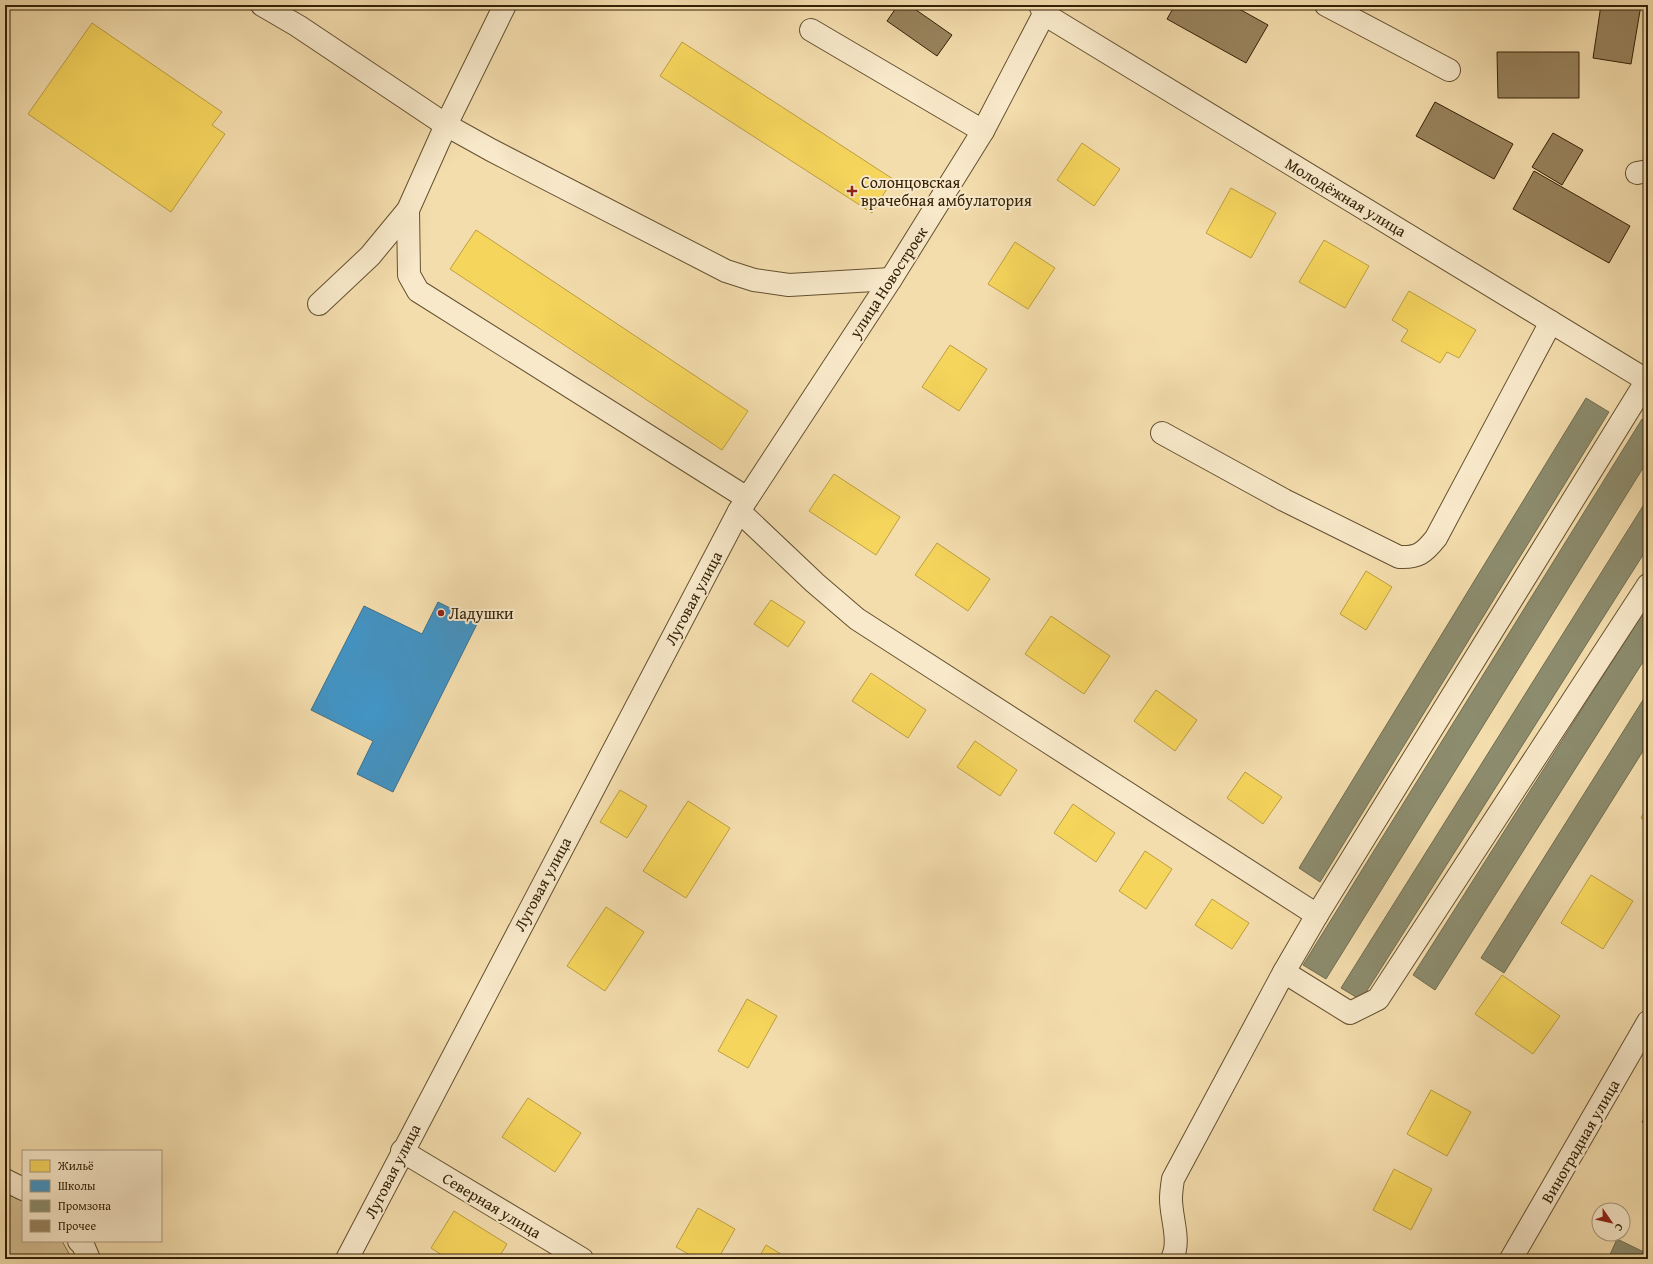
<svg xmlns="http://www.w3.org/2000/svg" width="1653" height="1264" font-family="'Gentium Book Plus',serif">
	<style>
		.green { fill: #d3bd91; stroke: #846f4c }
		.homes { fill: #f6d55c; stroke: #bc9f42 }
		.schools { fill: #4393c3; stroke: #3e718b }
		.industry { fill: #8c8c6e; stroke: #726c4f }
		.building { fill: #98835d; stroke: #342107 }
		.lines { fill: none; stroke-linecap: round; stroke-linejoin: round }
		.minor-casing { stroke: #645030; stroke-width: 24 }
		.minor { stroke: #f8e9ca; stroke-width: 22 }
		.poi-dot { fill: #8f2418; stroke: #f8e9ca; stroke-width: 1.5 }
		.labels { text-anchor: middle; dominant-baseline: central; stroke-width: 4; stroke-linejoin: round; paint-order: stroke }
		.poi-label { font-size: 16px; fill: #342107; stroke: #f8e9ca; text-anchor: start }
		.street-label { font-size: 16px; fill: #342107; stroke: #f8e9ca }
	</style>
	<rect width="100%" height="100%" fill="#f4ddad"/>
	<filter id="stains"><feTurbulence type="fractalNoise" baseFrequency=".005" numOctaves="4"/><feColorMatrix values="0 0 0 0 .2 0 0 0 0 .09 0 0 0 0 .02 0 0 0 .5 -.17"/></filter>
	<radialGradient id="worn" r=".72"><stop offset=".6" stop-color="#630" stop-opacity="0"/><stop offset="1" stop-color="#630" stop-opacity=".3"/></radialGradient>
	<polygon class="green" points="5,1192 23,1201 23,1241 62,1241 72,1259 5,1259"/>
	<g class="homes">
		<polygon points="92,23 222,112 212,125 225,134 171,212 28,114"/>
		<polygon points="682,42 893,179 872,213 660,76"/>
		<polygon points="1082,143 1120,169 1094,206 1057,180"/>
		<polygon points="1231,188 1276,213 1251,258 1206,233"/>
		<polygon points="476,230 748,411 722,450 450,269"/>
		<polygon points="1324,240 1369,266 1345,308 1299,282"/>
		<polygon points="1015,242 1055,268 1028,309 988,284"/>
		<polygon points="1409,291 1476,330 1459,358 1447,352 1440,363 1401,341 1408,330 1392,320"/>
		<polygon points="950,345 987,369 959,411 922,387"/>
		<polygon points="834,474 900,517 876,555 809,511"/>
		<polygon points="937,543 990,579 968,611 915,575"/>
		<polygon points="1366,571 1392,587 1366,630 1340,614"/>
		<polygon points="771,600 805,622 788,647 754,624"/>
		<polygon points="1051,616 1110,656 1084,694 1025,654"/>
		<polygon points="871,673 926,710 908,738 852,701"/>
		<polygon points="1156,690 1197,720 1175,751 1134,721"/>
		<polygon points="975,741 1017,770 1000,796 957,767"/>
		<polygon points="1245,772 1282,797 1263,824 1227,798"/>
		<polygon points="620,790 647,806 627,838 600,822"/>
		<polygon points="688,801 730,828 686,898 643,871"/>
		<polygon points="1073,804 1115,833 1096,862 1054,833"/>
		<polygon points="1648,805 1648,822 1641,818"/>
		<polygon points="1145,851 1172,869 1146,909 1119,891"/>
		<polygon points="1591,875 1633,901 1603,949 1561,923"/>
		<polygon points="1212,899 1249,923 1232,949 1195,925"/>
		<polygon points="606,907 644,932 605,991 567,966"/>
		<polygon points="1502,975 1560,1016 1533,1054 1475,1014"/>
		<polygon points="747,999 777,1016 748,1068 718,1051"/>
		<polygon points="1431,1090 1471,1112 1447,1156 1407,1134"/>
		<polygon points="528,1098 581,1133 555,1172 502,1137"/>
		<polygon points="1394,1169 1432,1189 1411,1230 1373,1210"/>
		<polygon points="698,1208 735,1229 718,1259 697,1259 676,1247"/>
		<polygon points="454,1211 507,1244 498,1259 448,1259 431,1248"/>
		<polygon points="766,1245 789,1259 758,1259"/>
	</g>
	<polygon class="schools" points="438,602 478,622 393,792 357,774 373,741 311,710 364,606 422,634"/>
	<g class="industry">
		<polygon points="1586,398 1609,412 1320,882 1299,868"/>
		<polygon points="1642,419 1648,422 1648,460 1326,979 1303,965"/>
		<polygon points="1648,498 1648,547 1361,1000 1341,988"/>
		<polygon points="1648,605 1648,654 1435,990 1413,975"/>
		<polygon points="1648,692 1648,743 1504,973 1481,958"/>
		<polygon points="1648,1112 1648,1126 1642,1122"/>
		<polygon points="1617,1239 1648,1254 1648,1259 1608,1259"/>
	</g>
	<g class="building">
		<polygon points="898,5 909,5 952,35 937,56 887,21"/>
		<polygon points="1175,5 1232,5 1268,25 1246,63 1167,19"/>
		<polygon points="1601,5 1641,5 1631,64 1593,58"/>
		<polygon points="1497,52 1579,52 1579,98 1498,98"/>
		<polygon points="1435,102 1513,144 1494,179 1416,136"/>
		<polygon points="1553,133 1583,150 1562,185 1532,167"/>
		<polygon points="1534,171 1630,226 1609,263 1513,209"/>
	</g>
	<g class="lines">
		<g class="minor-casing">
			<g id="minor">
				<polyline points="262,5 298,26 446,125 491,150 726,271 754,280 789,285 891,279"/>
				<polyline points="1326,5 1449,70"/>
				<polyline points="1044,14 1648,381"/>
				<polyline points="811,30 983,131"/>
				<polyline points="1637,173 1648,171"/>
				<polyline points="408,210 409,275 418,291 747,498"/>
				<polyline points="319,304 370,256 408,210 446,125 505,5"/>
				<path d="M1162,433L1284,500L1399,557C1418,558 1424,553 1436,538L1551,322"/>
				<polyline points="739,511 815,583 857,619 1317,915"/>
				<polyline points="1284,972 1350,1013 1378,999 1648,585"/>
				<polyline points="402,1151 582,1259"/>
				<polyline points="5,1180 23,1189"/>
				<polyline points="79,1241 83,1245 89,1259"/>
				<polyline points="347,1259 739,511 891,279 983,131 1044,14 1040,5"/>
				<path d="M1172,1259C1181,1241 1171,1218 1171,1199C1171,1192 1172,1186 1173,1179L1284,972L1317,915L1647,380"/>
				<polyline points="1511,1259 1648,1022"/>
			</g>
		</g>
		<use href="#minor" class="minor"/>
	</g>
	<g class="poi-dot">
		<path d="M850 185h4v4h4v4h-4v4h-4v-4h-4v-4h4z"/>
		<circle cx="441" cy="613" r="4"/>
	</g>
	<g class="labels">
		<g class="poi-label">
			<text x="861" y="182">Солонцовская<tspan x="861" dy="18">врачебная амбулатория</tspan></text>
			<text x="449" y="613">Ладушки</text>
		</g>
		<g class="street-label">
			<text transform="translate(1346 197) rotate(31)">Молодёжная улица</text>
			<text transform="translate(888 282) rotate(-57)">улица Новостроек</text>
			<text transform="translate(693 598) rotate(-62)">Луговая улица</text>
			<text transform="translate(542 884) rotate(-62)">Луговая улица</text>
			<text transform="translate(1580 1141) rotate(-60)">Виноградная улица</text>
			<text transform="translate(392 1171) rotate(-63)">Луговая улица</text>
			<text transform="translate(492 1205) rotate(31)">Северная улица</text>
		</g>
	</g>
	<rect width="1653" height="1264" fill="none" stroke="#f4ddad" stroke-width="20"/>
	<rect x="6" y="6" width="1641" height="1252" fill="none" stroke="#342107" stroke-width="2"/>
	<rect x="10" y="10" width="1633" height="1244" fill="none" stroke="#342107"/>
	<rect x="22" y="1150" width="140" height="92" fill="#f8e9ca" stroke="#aa997c"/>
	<rect x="30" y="1160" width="20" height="12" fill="#f6d55c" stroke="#aa997c"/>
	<text x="58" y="1170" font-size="12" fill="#342107">Жильё</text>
	<rect x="30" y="1180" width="20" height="12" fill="#4393c3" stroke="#aa997c"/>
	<text x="58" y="1190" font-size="12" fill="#342107">Школы</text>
	<rect x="30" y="1200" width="20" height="12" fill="#8c8c6e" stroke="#aa997c"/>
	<text x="58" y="1210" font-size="12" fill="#342107">Промзона</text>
	<rect x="30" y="1220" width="20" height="12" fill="#98835d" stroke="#aa997c"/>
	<text x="58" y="1230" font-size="12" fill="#342107">Прочее</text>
	<g transform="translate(1611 1222) rotate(124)"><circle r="19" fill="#f8e9ca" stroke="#aa997c"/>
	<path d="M0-3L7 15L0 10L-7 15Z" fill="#8f2418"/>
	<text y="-6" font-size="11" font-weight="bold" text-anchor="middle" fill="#342107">С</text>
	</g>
	<rect width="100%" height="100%" filter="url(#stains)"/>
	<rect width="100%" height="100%" fill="url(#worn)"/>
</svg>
